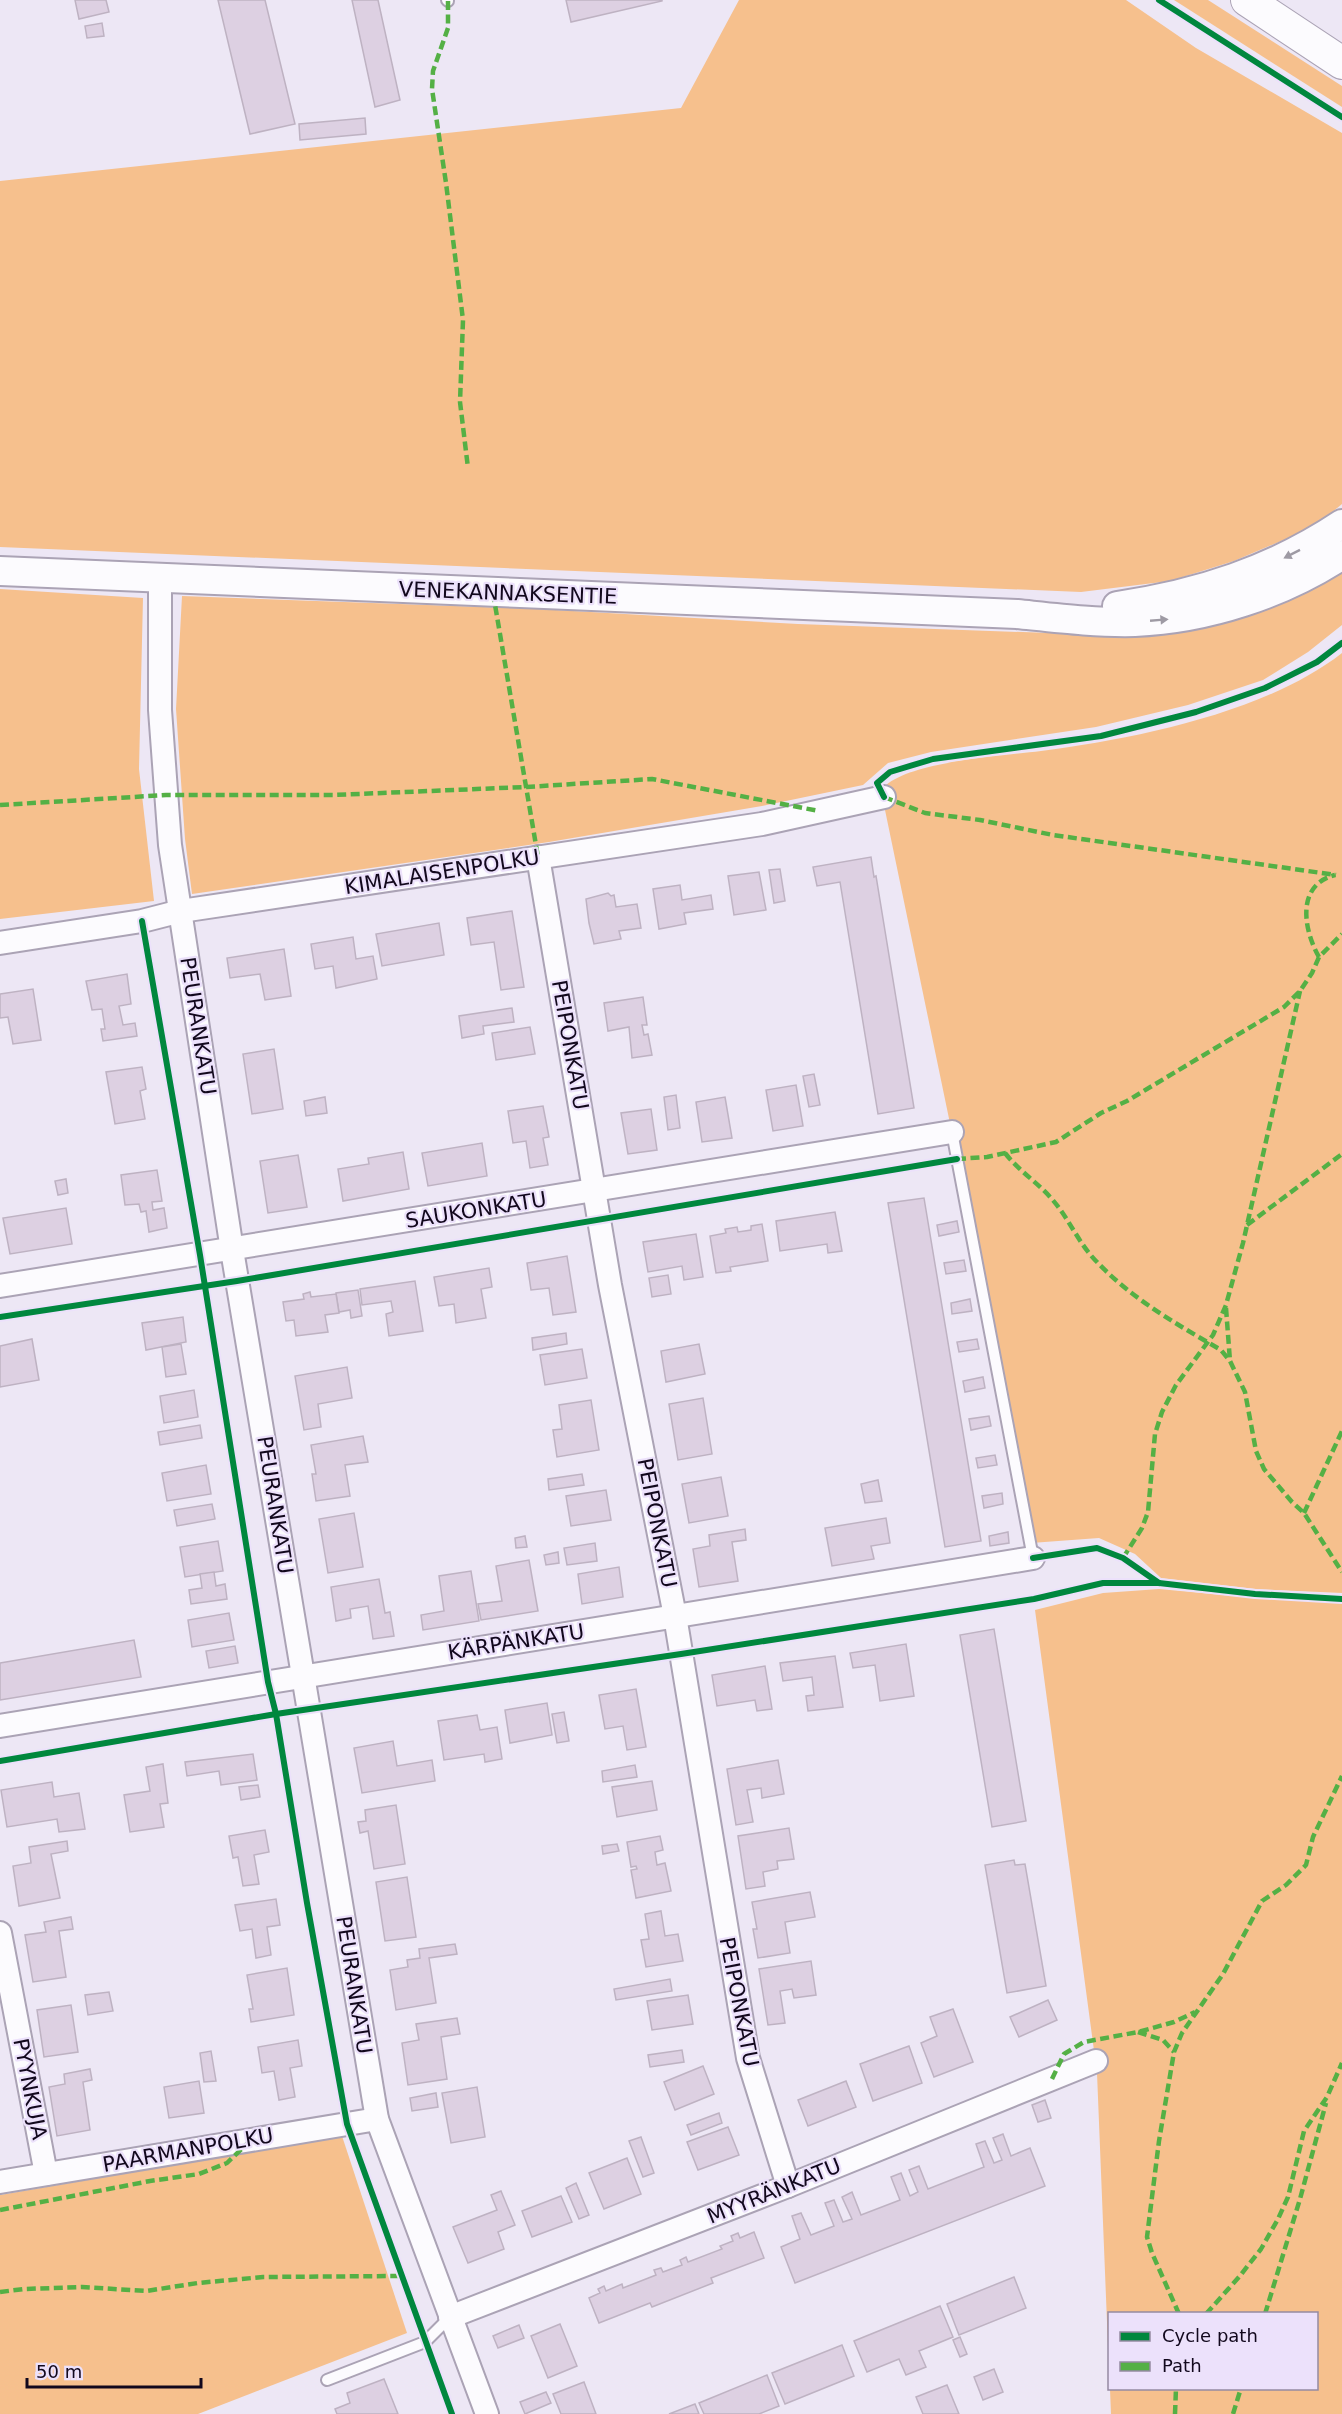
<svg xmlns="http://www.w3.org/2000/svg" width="1342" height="2414" font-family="'DejaVu Sans',sans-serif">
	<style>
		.green { fill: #f6c08d }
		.building { fill: #ddd0e2; stroke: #beb2c2; stroke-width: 1.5 }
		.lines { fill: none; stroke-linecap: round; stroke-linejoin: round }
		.service-casing { stroke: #aba3b5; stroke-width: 14 }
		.minor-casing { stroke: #aba3b5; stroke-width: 26 }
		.tertiary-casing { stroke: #aba3b5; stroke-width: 32 }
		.secondary-casing { stroke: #aba3b5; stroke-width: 34 }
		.service { stroke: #fcfbfe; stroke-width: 10 }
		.minor { stroke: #fcfbfe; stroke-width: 22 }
		.tertiary { stroke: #fcfbfe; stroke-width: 28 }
		.secondary { stroke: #fcfbfe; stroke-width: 32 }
		.quiet { stroke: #54b045; stroke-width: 4.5; stroke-dasharray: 9 4.5; stroke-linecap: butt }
		.cycleway-casing { stroke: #ece1fb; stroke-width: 10 }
		.cycleway { stroke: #00873e; stroke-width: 6 }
		.oneway { fill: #9e9aa4 }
		.labels { text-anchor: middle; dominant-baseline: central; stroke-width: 4.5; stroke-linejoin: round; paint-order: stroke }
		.street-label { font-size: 21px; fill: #12081d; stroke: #ece1fb }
	</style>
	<rect width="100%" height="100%" fill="#ede7f5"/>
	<g class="green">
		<polygon points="739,0 1126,0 1196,48 1342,133 1342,504 1314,527 1234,561 1170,581 1081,592 0,547 0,181 681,108"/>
		<polygon points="1174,0 1208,0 1342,86 1342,107"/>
		<polygon points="1342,572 1342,625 1308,652 1263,680 1188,705 1096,727 931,752 888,763 863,785 762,806 549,842 192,894 185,839 176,709 182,596 538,609 798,624 1077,634 1207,626 1273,607"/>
		<polygon points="0,589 143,598 139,769 154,901 0,919"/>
		<path d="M1342,653V1593L1256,1589L1161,1578L1135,1554L1099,1538L1031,1543L958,1162L885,810L889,797L886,785C915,761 1002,756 1041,751C1135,739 1267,712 1342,653Z"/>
		<polygon points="1159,1589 1255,1598 1342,1602 1342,2414 1111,2414 1110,2389 1316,2388 1316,2314 1110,2314 1109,2372 1097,2073 1035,1610 1103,1593"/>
		<polygon points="342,2136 407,2333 198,2414 0,2414 0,2195"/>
	</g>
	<g class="building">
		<polygon points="75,0 106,0 109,12 79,19"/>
		<polygon points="218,0 265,0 295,124 250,134"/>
		<polygon points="352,0 378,0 400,100 375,107"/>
		<polygon points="566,0 662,0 662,1 571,22"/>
		<polygon points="102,23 104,36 87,38 85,26"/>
		<polygon points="365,118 366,134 300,140 299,124"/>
		<polygon points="871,857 874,877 876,876 914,1108 878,1114 840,882 817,886 813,867"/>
		<polygon points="780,869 785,901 774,903 769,870"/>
		<polygon points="759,872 766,910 734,915 728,876"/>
		<polygon points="680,885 682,900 711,895 713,909 684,913 686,924 659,929 653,889"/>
		<polygon points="608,893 611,896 614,895 616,907 637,904 641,928 619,931 621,939 594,944 589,923 586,899"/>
		<polygon points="512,911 524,987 501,990 494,942 471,945 467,918"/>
		<polygon points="439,923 444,955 382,966 376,934"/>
		<polygon points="353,937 356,959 373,956 377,979 336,988 333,966 315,969 311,944"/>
		<polygon points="284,949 291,996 265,1000 260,974 230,978 227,958"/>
		<polygon points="127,974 131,1004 119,1006 123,1025 135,1023 137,1036 103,1041 101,1029 105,1029 102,1009 92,1010 86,981"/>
		<polygon points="33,989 41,1040 13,1044 8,1017 0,1018 0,994"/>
		<polygon points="643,997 647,1025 642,1025 644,1035 648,1034 652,1055 632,1058 629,1027 608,1031 604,1003"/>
		<polygon points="512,1008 514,1022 483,1026 484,1034 462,1038 459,1016"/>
		<polygon points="530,1027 535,1054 496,1060 492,1033"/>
		<polygon points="274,1049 283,1109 252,1114 243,1054"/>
		<polygon points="142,1067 146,1089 140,1091 145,1119 115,1124 106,1072"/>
		<polygon points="814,1074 820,1105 809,1107 803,1076"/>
		<polygon points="796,1085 803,1126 773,1131 766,1090"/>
		<polygon points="676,1095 680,1128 668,1130 664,1097"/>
		<polygon points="325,1097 327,1113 306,1116 304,1101"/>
		<polygon points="725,1097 732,1138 702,1142 696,1102"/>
		<polygon points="543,1106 549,1137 543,1138 548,1165 530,1168 526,1141 513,1143 508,1111"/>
		<polygon points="651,1109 657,1150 628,1154 621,1113"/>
		<polygon points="482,1143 487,1176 428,1186 422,1153"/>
		<polygon points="403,1152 409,1189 343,1201 338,1169 369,1164 368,1158"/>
		<polygon points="298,1155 307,1207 268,1213 260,1161"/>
		<polygon points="157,1170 162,1201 152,1202 153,1210 164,1208 167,1228 149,1232 146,1211 141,1212 139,1204 125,1205 121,1175"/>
		<polygon points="66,1179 68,1193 58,1195 55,1181"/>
		<polygon points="924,1198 981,1541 945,1547 888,1203"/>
		<polygon points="66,1208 72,1244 10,1254 3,1218"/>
		<polygon points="835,1212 842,1251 828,1253 827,1244 780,1251 776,1221"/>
		<polygon points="957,1221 959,1232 939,1236 937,1225"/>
		<polygon points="762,1224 768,1261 730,1267 731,1271 716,1273 710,1236 726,1233 725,1229 737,1227 738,1232 751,1230 751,1226"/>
		<polygon points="696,1234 703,1277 684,1280 682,1266 648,1272 643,1242"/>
		<polygon points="567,1256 576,1312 553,1315 549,1288 531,1290 527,1263"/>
		<polygon points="964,1260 966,1271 946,1274 944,1263"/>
		<polygon points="489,1268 492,1287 481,1289 486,1318 456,1323 454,1304 439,1306 434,1277"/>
		<polygon points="668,1275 671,1294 652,1297 649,1278"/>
		<polygon points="415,1281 423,1331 389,1336 386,1314 393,1312 391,1301 362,1305 360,1289"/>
		<polygon points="358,1290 362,1316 351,1318 350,1310 339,1312 336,1293"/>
		<polygon points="310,1292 311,1297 336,1294 339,1313 325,1315 328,1332 296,1336 294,1320 286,1321 283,1302 304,1299 303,1294"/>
		<polygon points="970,1299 972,1311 952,1314 951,1303"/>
		<polygon points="183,1317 186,1342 146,1350 142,1323"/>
		<polygon points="566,1333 567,1344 533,1350 532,1338"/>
		<polygon points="32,1339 39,1380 0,1387 0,1346"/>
		<polygon points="977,1339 979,1349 959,1352 957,1342"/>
		<polygon points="181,1344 186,1374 166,1377 162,1347"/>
		<polygon points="699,1344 705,1374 666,1382 661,1351"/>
		<polygon points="582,1349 587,1378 545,1385 540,1355"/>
		<polygon points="347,1367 352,1398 318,1404 321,1427 304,1430 295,1376"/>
		<polygon points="983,1377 985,1388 965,1392 963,1381"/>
		<polygon points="194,1390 198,1417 164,1423 160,1396"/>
		<polygon points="703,1398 712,1454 678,1460 669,1404"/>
		<polygon points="591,1400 599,1450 557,1457 553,1430 562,1429 559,1405"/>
		<polygon points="989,1416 991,1426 971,1430 969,1419"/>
		<polygon points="200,1425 202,1438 160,1445 158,1432"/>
		<polygon points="363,1436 368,1462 345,1465 350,1496 316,1501 312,1474 316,1474 311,1445"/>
		<polygon points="995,1455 997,1465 978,1468 976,1458"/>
		<polygon points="206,1465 211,1494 167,1501 162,1473"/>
		<polygon points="582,1474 584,1485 549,1490 548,1479"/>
		<polygon points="721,1477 728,1516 689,1523 682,1484"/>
		<polygon points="878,1480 882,1501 865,1503 861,1484"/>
		<polygon points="606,1490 611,1520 571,1526 566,1496"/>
		<polygon points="1002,1493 1003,1504 984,1508 982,1496"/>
		<polygon points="212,1504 215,1519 177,1526 174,1510"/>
		<polygon points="354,1513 363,1567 328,1573 319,1519"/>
		<polygon points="886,1518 890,1543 871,1546 874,1559 832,1566 825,1528"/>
		<polygon points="745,1529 746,1540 732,1542 738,1581 699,1587 693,1549 710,1546 709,1535"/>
		<polygon points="1008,1532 1009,1543 990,1546 989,1536"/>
		<polygon points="525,1536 527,1547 516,1548 515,1538"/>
		<polygon points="218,1541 223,1571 185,1577 180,1547"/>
		<polygon points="595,1543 597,1561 567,1565 564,1548"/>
		<polygon points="558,1552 559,1563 546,1565 544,1555"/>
		<polygon points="529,1560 538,1611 481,1620 478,1604 502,1601 496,1566"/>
		<polygon points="619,1567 623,1597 582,1604 578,1574"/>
		<polygon points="471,1571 479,1621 423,1630 421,1615 444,1611 439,1576"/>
		<polygon points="214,1572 216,1586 225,1584 227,1599 191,1604 189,1590 202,1588 200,1574"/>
		<polygon points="379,1579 385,1613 390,1612 394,1636 373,1639 368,1606 350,1609 351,1618 336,1621 331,1587"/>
		<polygon points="229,1613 234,1640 192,1647 188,1620"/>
		<polygon points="994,1629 1026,1821 992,1827 960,1635"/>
		<polygon points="134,1640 141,1677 0,1700 0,1663"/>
		<polygon points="906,1644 914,1696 880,1701 875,1665 853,1668 850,1653"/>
		<polygon points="235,1646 238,1663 209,1668 206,1651"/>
		<polygon points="835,1656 843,1707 808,1711 806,1696 814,1695 812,1677 783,1681 780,1663"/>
		<polygon points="765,1666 772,1709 757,1711 755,1700 717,1706 712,1675"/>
		<polygon points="636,1689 646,1747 627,1750 623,1726 605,1729 599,1695"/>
		<polygon points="547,1703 552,1735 510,1743 505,1710"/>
		<polygon points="564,1712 569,1741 557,1743 552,1714"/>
		<polygon points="477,1715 480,1730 497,1727 502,1759 485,1762 484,1754 444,1760 438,1721"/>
		<polygon points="393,1741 397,1766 432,1760 435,1781 362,1793 354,1748"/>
		<polygon points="253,1754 257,1780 221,1785 219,1771 187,1776 185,1762"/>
		<polygon points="778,1760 784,1794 762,1798 761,1788 747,1790 753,1822 736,1825 727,1769"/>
		<polygon points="163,1764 168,1803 160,1804 164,1827 130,1832 124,1795 150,1791 146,1767"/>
		<polygon points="635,1765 637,1777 603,1782 602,1771"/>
		<polygon points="652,1781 657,1810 617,1817 612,1787"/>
		<polygon points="52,1782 54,1797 79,1793 85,1829 59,1832 57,1819 7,1827 1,1790"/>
		<polygon points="258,1785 260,1797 241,1800 239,1787"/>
		<polygon points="396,1805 405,1864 374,1869 368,1831 360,1833 358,1822 366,1821 365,1810"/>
		<polygon points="789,1828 794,1859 777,1861 778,1869 763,1872 765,1886 746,1889 738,1836"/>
		<polygon points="265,1830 269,1852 254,1855 259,1884 243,1886 238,1857 233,1858 229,1836"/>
		<polygon points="660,1836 663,1850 655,1852 657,1865 665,1863 671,1891 636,1898 631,1870 637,1869 636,1866 631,1867 627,1842"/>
		<polygon points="67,1841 68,1851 51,1854 60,1898 19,1906 13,1866 31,1863 29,1847"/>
		<polygon points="617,1844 619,1851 603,1854 602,1846"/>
		<polygon points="1014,1860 1015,1865 1025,1864 1046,1986 1007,1993 985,1865"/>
		<polygon points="407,1877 416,1937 385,1941 376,1882"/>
		<polygon points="810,1892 815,1917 785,1922 790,1953 758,1958 753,1929 757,1929 752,1902"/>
		<polygon points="276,1899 280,1925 267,1927 271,1955 256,1958 252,1929 240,1931 235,1905"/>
		<polygon points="661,1911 665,1936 678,1934 683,1961 646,1967 641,1940 649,1939 645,1914"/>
		<polygon points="71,1917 73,1929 59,1931 66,1977 33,1982 25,1935 46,1932 44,1922"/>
		<polygon points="455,1944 457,1954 429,1958 436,2003 396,2010 390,1970 408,1967 407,1960 420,1958 419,1949"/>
		<polygon points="811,1961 816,1995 794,1998 792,1989 780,1991 785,2023 768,2025 759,1969"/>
		<polygon points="287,1968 294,2015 251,2022 249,2009 253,2009 247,1975"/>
		<polygon points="670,1979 672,1991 616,2000 614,1989"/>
		<polygon points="109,1992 113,2011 88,2015 85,1995"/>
		<polygon points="688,1995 693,2024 652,2030 647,2001"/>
		<polygon points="1048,2000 1057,2020 1019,2037 1010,2017"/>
		<polygon points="71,2005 78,2052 44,2057 37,2010"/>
		<polygon points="953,2009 973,2062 934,2077 921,2043 937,2036 930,2017"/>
		<polygon points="457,2018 460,2034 441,2037 447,2079 408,2085 402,2043 419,2040 416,2024"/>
		<polygon points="298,2040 302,2066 290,2068 295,2097 279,2100 274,2071 262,2073 258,2047"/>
		<polygon points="909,2046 922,2083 873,2101 860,2064"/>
		<polygon points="682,2050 684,2062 650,2067 648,2055"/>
		<polygon points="211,2051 216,2081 204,2082 200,2053"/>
		<polygon points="703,2066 714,2094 675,2110 664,2082"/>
		<polygon points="90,2069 92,2080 83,2082 90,2130 57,2136 49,2087 65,2084 64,2074"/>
		<polygon points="199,2081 204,2113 169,2118 164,2087"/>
		<polygon points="846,2081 856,2107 808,2126 798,2100"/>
		<polygon points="477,2087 485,2137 451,2143 442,2093"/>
		<polygon points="436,2093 438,2107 412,2111 410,2098"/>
		<polygon points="1045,2100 1051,2118 1038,2122 1032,2105"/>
		<polygon points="719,2113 722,2123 691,2135 687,2125"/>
		<polygon points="728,2127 739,2155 698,2170 687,2142"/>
		<polygon points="1003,2134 1011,2156 1030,2148 1045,2186 795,2283 781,2247 800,2239 792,2216 801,2213 811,2235 834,2226 825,2203 834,2200 843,2222 852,2219 842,2197 852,2192 861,2215 900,2200 891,2177 901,2173 910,2196 918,2192 909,2170 919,2166 928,2189 984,2167 976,2144 985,2141 994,2163 1002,2160 993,2138"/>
		<polygon points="641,2137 654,2173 643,2177 629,2141"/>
		<polygon points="627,2158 641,2194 604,2209 589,2173"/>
		<polygon points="576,2183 589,2215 579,2219 566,2188"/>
		<polygon points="501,2191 515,2225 498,2232 504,2249 468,2263 453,2227 497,2210 491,2195"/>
		<polygon points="561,2196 572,2222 532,2237 522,2211"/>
		<polygon points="754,2232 764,2258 711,2278 713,2283 652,2307 650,2303 599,2323 589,2298 600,2293 598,2289 604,2286 606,2291 622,2284 623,2288 656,2275 654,2270 661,2268 663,2272 682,2265 680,2260 686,2257 688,2262 722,2249 720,2246 733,2241 731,2236 738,2233 740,2238"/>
		<polygon points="1014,2277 1026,2308 959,2335 947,2304"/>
		<polygon points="940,2306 953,2337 919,2351 926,2367 906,2375 899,2359 867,2372 854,2341"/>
		<polygon points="560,2324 577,2366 548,2378 531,2336"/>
		<polygon points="519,2325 524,2338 498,2348 493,2336"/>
		<polygon points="960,2337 967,2354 960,2357 953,2340"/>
		<polygon points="842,2345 854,2376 785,2404 772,2373"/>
		<polygon points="994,2369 1003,2392 983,2400 974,2377"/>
		<polygon points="767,2375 779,2406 759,2414 704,2414 699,2403"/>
		<polygon points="384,2379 398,2414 337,2414 335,2409 350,2403 347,2393"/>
		<polygon points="584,2382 596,2414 561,2414 553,2394"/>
		<polygon points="947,2385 959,2414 923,2414 916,2397"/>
		<polygon points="546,2392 551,2403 525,2414 520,2402"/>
		<polygon points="695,2404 699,2414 669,2414"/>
	</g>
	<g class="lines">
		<g class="service-casing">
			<g id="service">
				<polyline points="447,0 448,1"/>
				<polyline points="952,1132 1033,1558"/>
				<polyline points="327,2380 425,2342 450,2317"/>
			</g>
		</g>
		<g class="minor-casing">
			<g id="minor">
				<polyline points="160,577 160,710 170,845 232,1250 377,2119 487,2414"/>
				<polyline points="538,857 610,1285 675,1616 748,2058 788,2186"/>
				<polyline points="0,943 142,921 181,911 762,824 884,797"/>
				<polyline points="0,1286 952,1132"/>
				<polyline points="0,1726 1033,1558"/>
				<polyline points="0,1933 46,2174"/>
				<polyline points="0,2182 377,2119"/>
				<polyline points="450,2317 788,2186 1096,2061"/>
			</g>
		</g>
		<g class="tertiary-casing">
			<g id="tertiary">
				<path d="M0,571L1017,614C1056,618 1096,623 1135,622C1207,619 1283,594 1342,555"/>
				<path d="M1117,606C1199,594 1273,570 1342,524"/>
			</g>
		</g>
		<g class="secondary-casing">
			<polyline id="secondary" points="1247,0 1342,63"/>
		</g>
		<use href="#service" class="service"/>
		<use href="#minor" class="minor"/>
		<use href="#tertiary" class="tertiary"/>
		<use href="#secondary" class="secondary"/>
		<g class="quiet">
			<polyline points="448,1 448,28 433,71 432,89 446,183 463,320 460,402 468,468"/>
			<polyline points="493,593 538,857"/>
			<polyline points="884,797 925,813 980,820 1053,835 1336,875"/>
			<polyline points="0,805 166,795 333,795 526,787 652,779 819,811"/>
			<path d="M1319,957C1304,931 1295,885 1335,875"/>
			<path d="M1005,1153C1019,1171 1037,1182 1051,1198C1069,1218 1078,1243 1097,1262C1132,1299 1178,1325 1221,1350L1230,1361L1245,1392L1256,1451L1264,1469L1292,1502L1304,1513L1342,1572"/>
			<polyline points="957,1159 987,1157 1056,1142 1101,1113 1127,1101 1284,1007 1300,991 1312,973 1319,957 1342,934"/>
			<polyline points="1247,1225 1342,1154"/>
			<polyline points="1226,1308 1230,1361"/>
			<polyline points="1304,1513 1342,1431"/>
			<polyline points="1123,1558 1142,1528 1148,1512 1155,1434 1162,1412 1176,1385 1213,1335 1226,1305 1243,1243 1300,991"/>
			<polyline points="1138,2032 1163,2040 1174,2052"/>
			<polyline points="1052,2079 1064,2054 1084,2042 1138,2032 1174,2022 1195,2012"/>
			<polyline points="0,2210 150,2181 199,2174 227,2163 252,2139"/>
			<polyline points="0,2292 24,2289 82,2287 146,2291 198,2283 263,2277 401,2276"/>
			<polyline points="1179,2314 1152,2253 1147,2237 1159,2141 1174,2052 1182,2033 1223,1974 1262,1901 1286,1885 1306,1865 1313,1837 1342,1776"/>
			<polyline points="1206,2314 1239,2277 1261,2249 1278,2219 1288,2197 1304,2131 1327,2097 1342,2063"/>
			<polyline points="1265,2314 1300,2199 1326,2103"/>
			<polyline points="1175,2414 1176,2388"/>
			<polyline points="1233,2414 1241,2388"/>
		</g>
		<g class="cycleway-casing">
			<g id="cycleway">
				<polyline points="1159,0 1342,117"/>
				<polyline points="884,797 877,783 890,772 933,759 1101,736 1196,712 1265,688 1317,662 1342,643"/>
				<polyline points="142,921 200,1255 268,1682 276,1714 307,1903 347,2124 452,2414"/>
				<polyline points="0,1317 237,1281 957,1159"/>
				<polyline points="1033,1558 1097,1548 1123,1558 1159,1583"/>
				<polyline points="0,1761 276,1714 681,1654 1034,1599 1103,1583 1159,1583 1255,1594 1342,1599"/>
			</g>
		</g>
		<use href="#cycleway" class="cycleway"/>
	</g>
	<defs><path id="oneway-solid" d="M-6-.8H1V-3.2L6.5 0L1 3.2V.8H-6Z" transform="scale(1.5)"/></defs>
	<g class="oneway">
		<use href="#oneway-solid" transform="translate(1292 554) rotate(153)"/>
		<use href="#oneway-solid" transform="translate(1159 620) rotate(-5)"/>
	</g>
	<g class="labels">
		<g class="street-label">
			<text transform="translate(508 593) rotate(2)">VENEKANNAKSENTIE</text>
			<text transform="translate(442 872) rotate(-9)">KIMALAISENPOLKU</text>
			<text transform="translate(198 1026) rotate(81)">PEURANKATU</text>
			<text transform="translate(570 1045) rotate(80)">PEIPONKATU</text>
			<text transform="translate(476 1210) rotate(-9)">SAUKONKATU</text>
			<text transform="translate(275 1505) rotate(81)">PEURANKATU</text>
			<text transform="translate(657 1523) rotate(79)">PEIPONKATU</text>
			<text transform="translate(516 1642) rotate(-9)">KÄRPÄNKATU</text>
			<text transform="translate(354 1985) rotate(81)">PEURANKATU</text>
			<text transform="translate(739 2002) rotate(79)">PEIPONKATU</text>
			<text transform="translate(30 2089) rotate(79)">PYYNKUJA</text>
			<text transform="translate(188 2150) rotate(-10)">PAARMANPOLKU</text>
			<text transform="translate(774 2191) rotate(-22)">MYYRÄNKATU</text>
		</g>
	</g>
	<rect x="1108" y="2312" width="210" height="78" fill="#ece1fb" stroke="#958aa2" stroke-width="1.5"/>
	<rect x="1120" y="2332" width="30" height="9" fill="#00873e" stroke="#958aa2" stroke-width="1.5"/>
	<text x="1162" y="2342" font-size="18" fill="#12081d">Cycle path</text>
	<rect x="1120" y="2362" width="30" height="9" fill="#54b045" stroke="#958aa2" stroke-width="1.5"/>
	<text x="1162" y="2372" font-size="18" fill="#12081d">Path</text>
	<path d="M27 2378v9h174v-9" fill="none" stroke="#12081d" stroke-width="3"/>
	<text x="36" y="2378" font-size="18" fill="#12081d" stroke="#ece1fb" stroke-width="4.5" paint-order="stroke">50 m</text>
</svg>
